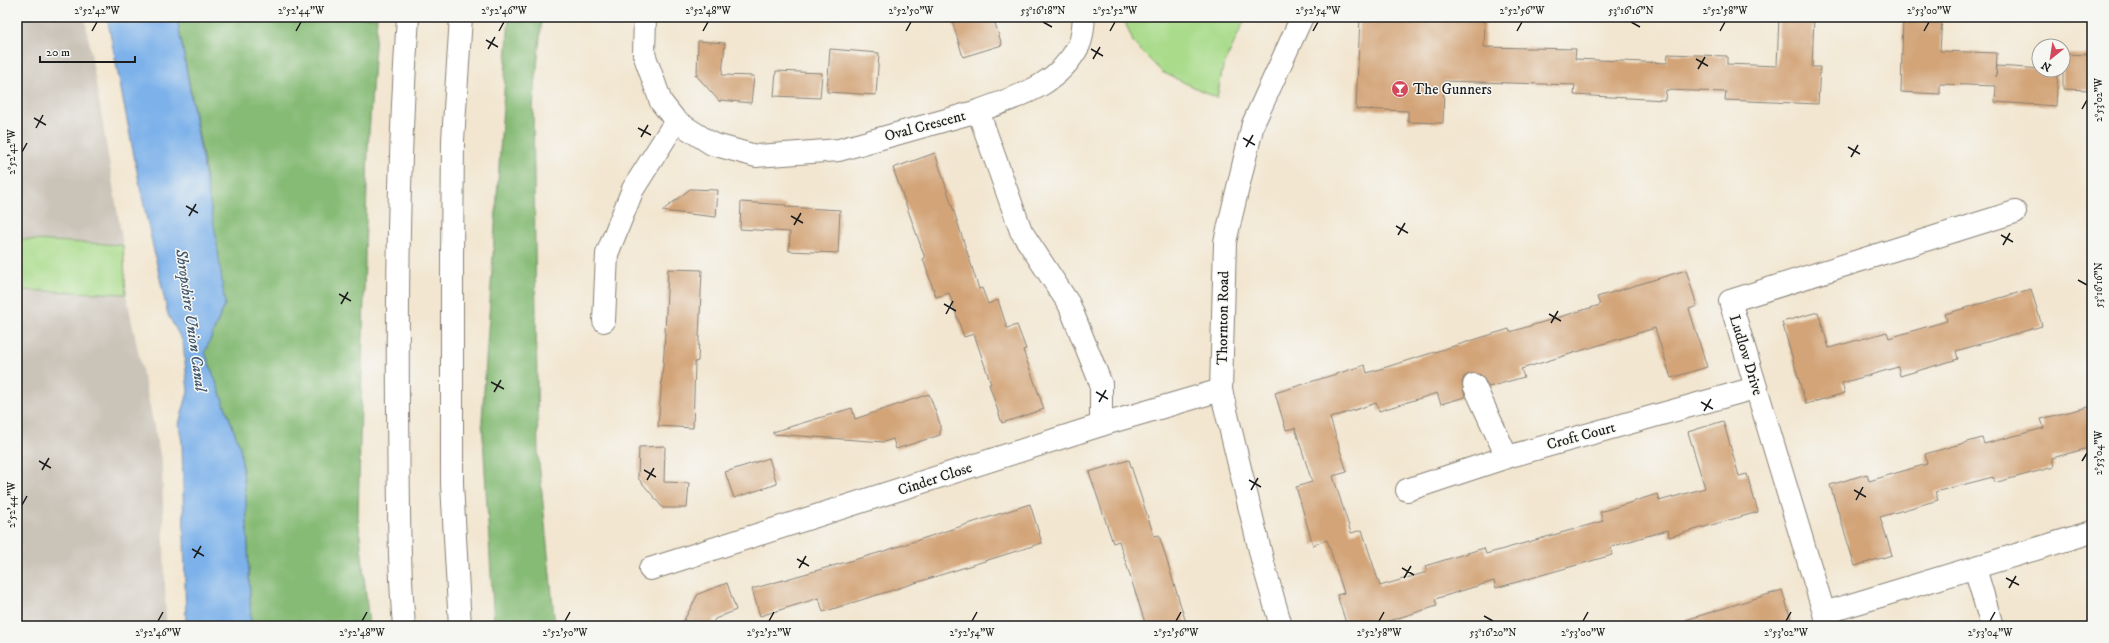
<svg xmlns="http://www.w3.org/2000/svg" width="2109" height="643" font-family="'IM FELL DW Pica',serif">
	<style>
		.industrial { fill: #cac3b8 }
		.green { fill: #a9db8a; stroke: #627c53 }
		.forest { fill: #86bb76; stroke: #516c49 }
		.water { fill: #7cb1ea; stroke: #4c6683 }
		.building { fill: #d3a478 }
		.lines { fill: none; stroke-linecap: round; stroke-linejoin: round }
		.minor-casing { stroke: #878176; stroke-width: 24 }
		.highway-casing { stroke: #878176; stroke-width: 24 }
		.minor { stroke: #fff; stroke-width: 22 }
		.highway { stroke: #fff; stroke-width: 22 }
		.ticks { fill: none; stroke: #1c1c1c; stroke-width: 1.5 }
		.labels { text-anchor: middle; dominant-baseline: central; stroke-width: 3; stroke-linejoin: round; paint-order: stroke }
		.poi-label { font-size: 15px; fill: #1c1c1c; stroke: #f6f6f2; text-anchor: start }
		.street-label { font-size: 15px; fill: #1c1c1c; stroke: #f6f6f2 }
		.water-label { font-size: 16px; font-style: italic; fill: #42586e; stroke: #f6f6f2 }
		.neatline { fill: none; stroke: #1c1c1c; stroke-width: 1.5 }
		.ticks-label { font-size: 10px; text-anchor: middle; fill: #1c1c1c }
	</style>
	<rect width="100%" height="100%" fill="#f6f6f2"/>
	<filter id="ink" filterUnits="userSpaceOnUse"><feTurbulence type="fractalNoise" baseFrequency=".025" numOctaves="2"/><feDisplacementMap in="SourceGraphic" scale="8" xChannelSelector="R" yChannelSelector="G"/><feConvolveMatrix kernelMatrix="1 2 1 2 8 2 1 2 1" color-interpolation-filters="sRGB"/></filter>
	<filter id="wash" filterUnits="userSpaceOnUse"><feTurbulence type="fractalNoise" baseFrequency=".012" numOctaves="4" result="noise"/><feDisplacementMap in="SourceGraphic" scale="16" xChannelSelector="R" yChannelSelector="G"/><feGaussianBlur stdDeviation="0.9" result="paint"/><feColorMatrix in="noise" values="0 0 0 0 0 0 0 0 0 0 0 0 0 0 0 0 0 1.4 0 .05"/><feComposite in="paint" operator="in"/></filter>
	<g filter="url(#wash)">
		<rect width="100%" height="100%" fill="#f2e6d0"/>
		<polygon class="industrial" points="17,17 85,17 123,245 126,294 162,464 166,626 17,626"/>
		<g class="green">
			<polygon points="1123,17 1246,17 1223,67 1217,98 1162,72 1134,44"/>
			<polygon points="17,239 123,245 126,294 17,290"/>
		</g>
		<g class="forest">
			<polygon points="177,17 377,17 368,148 358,516 369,626 251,626 246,498 240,447 205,352 225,304 204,163"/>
			<polygon points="509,17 542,17 533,108 538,452 555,626 494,626 482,420"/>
		</g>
		<polygon class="water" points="107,17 177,17 216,236 225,304 205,352 240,447 246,498 251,626 186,626 182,443 179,424 188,392 183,342 168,315 141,192"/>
		<g id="blocks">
			<g class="building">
				<polygon points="951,17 993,17 1002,45 963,57"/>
				<polygon points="1360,17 1485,20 1484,47 1576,49 1575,59 1667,63 1668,54 1727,56 1727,64 1777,66 1779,17 1814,17 1812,67 1820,67 1818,104 1725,100 1726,92 1695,91 1666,90 1665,100 1574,95 1575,85 1444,81 1443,123 1408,122 1408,111 1356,109"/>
				<polygon points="1903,17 1942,17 1940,51 1997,53 1996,77 1997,66 2058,70 2056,106 1995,102 1996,86 1940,84 1940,94 1901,92"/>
				<polygon points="698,41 725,43 722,75 754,76 751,103 720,100 720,102 695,74 697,75"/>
				<polygon points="830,49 879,53 876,95 827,92"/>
				<polygon points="2063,54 2092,55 2092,90 2063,89"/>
				<polygon points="776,71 822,73 820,98 774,96"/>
				<polygon points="935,153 979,289 982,288 988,304 998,300 1007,328 1017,325 1026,349 1023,350 1044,409 1002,423 989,384 991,384 974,334 964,337 949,293 936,297 923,259 925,258 893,168"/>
				<polygon points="690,189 718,190 716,217 662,211"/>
				<polygon points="741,202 786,205 786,207 840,210 838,253 789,251 790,232 740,229"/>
				<polygon points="668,269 702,270 698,361 695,362 693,428 658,426 664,353"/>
				<polygon points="1686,270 1697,306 1689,309 1707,367 1671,378 1655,328 1521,369 1524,377 1489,387 1481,375 1469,374 1464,377 1462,383 1465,397 1441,404 1437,393 1379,411 1376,403 1330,418 1347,472 1333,476 1351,533 1362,530 1380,586 1427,572 1425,566 1484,548 1486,554 1603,521 1600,512 1629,503 1657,494 1659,501 1705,488 1688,432 1723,421 1739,476 1747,474 1758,512 1669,537 1668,530 1640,538 1611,547 1612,555 1496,588 1494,581 1464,590 1435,599 1437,606 1372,626 1347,626 1337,595 1344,593 1327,540 1313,545 1296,487 1312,482 1295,428 1286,430 1275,393 1365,365 1367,373 1509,329 1510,332 1600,305 1597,297"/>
				<polygon points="2031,289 2042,326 1956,351 1958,359 1900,376 1898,367 1842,383 1845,393 1806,404 1782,322 1818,312 1829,348 1887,332 1889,338 1919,329 1947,321 1945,314"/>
				<polygon points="929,394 940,424 940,435 896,449 893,439 884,442 773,434 773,432 852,408 855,419"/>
				<polygon points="2092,406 2092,447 2052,458 2054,467 1994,483 1993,477 1935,492 1938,500 1880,517 1892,555 1855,566 1830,485 1867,474 1869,481 1927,464 1925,454 1982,438 1984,444 2044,428 2041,419"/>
				<polygon points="665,446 664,482 689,483 687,508 663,508 638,478 639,447"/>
				<polygon points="769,458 777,484 734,498 725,472"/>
				<polygon points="1129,460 1154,536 1159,535 1187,626 1146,626 1119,541 1113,543 1089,472"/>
				<polygon points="1030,504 1042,543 823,612 819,598 760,616 752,589 878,553"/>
				<polygon points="727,583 736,610 715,619 711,626 681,626 698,594"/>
				<polygon points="1782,590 1793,626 1687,626 1686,620"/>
			</g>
		</g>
	</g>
	<g filter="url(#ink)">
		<use href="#blocks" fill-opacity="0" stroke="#878176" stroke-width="1"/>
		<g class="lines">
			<g class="minor-casing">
				<g id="minor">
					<polyline points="645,17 644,54 661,102 676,121 712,144 756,156 839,150 978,111 1021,231 1069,304 1101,384 1101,425"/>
					<path d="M978,111C1019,96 1058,86 1079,45C1083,37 1083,25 1084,17"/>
					<polyline points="604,321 607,254 633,189 676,121"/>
					<polyline points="1474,385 1507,457"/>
					<polyline points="1407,490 1507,457 1755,388"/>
					<polyline points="1975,568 1992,626"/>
					<polyline points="650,569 1101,425 1221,390"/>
					<polyline points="1824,613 2092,532"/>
					<polyline points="1281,626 1263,563 1221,390 1225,242 1253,124 1302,17"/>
					<polyline points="1828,626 1730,301 2015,212"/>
				</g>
			</g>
			<g class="highway-casing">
				<g id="highway">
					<path d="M404,626C398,555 399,483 398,412C397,280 399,148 408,17"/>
					<polyline points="460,626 452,484 452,258 453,140 461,17"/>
				</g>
			</g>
			<use href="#minor" class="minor"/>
			<use href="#highway" class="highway"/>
		</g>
	</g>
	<path class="ticks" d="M1043,22L1052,27M1631,22L1640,27M92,31L97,22M296,31L301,22M499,31L504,22M703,31L708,22M906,31L911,22M1110,31L1115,22M1313,31L1318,22M1517,31L1522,22M1720,31L1725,22M1924,31L1929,22M486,40L498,47M488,49L495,37M1091,49L1103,56M1093,59L1100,47M1696,59L1708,66M1698,69L1705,57M2082,109L2087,100M34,118L46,125M36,128L43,115M638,128L651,135M641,137L648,125M1243,138L1255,145M1246,147L1253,135M1848,147L1860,154M22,152L27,143M1851,157L1858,145M186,206L198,213M189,216L196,204M791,216L803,223M794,225L801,213M1396,226L1408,233M1398,235L1405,223M2001,235L2013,242M2003,245L2010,233M2078,280L2087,285M339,294L351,301M341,304L348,292M944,304L956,311M946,314L953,301M1549,314L1561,321M1551,323L1558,311M491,382L504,389M494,392L501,380M1096,392L1108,399M1099,402L1106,390M1701,402L1713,409M1704,411L1711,399M39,461L51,468M2082,461L2087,453M42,470L49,458M644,470L656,477M647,480L654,468M1249,480L1261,487M1251,490L1258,478M1854,490L1866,497M1856,500L1863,487M22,505L27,496M192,549L204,556M194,558L201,546M797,559L809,566M799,568L806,556M1402,568L1414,575M1404,578L1411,566M2006,578L2019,585M2009,588L2016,576M1484,616L1493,621M158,621L163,612M362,621L367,612M565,621L570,612M769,621L774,612M972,621L977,612M1176,621L1181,612M1379,621L1384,612M1583,621L1588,612M1786,621L1791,612M1990,621L1995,612"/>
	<defs>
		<g id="bar-disc" transform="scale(0.9)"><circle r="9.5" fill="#d1495b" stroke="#f6f6f2"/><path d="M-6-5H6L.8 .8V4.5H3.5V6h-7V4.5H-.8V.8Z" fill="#fff"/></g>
	</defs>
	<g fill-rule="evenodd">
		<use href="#bar-disc" x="1400" y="89"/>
	</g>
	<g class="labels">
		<g class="poi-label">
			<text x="1413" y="89">The Gunners</text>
		</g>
		<g class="street-label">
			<text transform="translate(925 126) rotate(-15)">Oval Crescent</text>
			<text transform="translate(1223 318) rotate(-89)">Thornton Road</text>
			<text transform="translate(1746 355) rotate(73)">Ludlow Drive</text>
			<text transform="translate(1581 436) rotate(-15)">Croft Court</text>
			<text transform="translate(935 479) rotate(-18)">Cinder Close</text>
		</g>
		<g class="water-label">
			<text transform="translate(191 320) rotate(82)">Shropshire Union Canal</text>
		</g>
	</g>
	<rect width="2109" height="643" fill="none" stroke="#f6f6f2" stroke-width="44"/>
	<g transform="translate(2051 58) rotate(210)"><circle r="19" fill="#f6f6f2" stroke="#9f9f9c"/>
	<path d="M0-3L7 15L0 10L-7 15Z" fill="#d1495b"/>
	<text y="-6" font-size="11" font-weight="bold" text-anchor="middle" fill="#1c1c1c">N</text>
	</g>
	<path d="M40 56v6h95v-6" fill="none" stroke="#1c1c1c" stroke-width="2"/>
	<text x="46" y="56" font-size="12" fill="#1c1c1c" stroke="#f6f6f2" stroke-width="3" paint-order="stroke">20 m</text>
	<rect x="22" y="22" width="2065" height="599" class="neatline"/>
	<g class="ticks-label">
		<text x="97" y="14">2°52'42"W</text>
		<text x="301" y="14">2°52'44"W</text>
		<text x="504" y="14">2°52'46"W</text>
		<text x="708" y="14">2°52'48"W</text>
		<text x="911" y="14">2°52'50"W</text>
		<text x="1043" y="14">53°16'18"N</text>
		<text x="1115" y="14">2°52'52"W</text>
		<text x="1318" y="14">2°52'54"W</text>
		<text x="1522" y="14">2°52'56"W</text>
		<text x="1631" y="14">53°16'16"N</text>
		<text x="1725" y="14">2°52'58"W</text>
		<text x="1929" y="14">2°53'00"W</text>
		<text transform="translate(2098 100) rotate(-90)" y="4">2°53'02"W</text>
		<text transform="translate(11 152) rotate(-90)" y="4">2°52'42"W</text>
		<text transform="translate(2098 285) rotate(-90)" y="4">53°16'16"N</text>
		<text transform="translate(2098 453) rotate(-90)" y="4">2°53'04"W</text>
		<text transform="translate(11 505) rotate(-90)" y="4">2°52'44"W</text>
		<text x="158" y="636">2°52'46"W</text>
		<text x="362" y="636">2°52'48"W</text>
		<text x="565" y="636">2°52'50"W</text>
		<text x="769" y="636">2°52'52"W</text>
		<text x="972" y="636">2°52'54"W</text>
		<text x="1176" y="636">2°52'56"W</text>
		<text x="1379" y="636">2°52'58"W</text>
		<text x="1493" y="636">53°16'20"N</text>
		<text x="1583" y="636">2°53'00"W</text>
		<text x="1786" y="636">2°53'02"W</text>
		<text x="1990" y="636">2°53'04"W</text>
	</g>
</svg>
